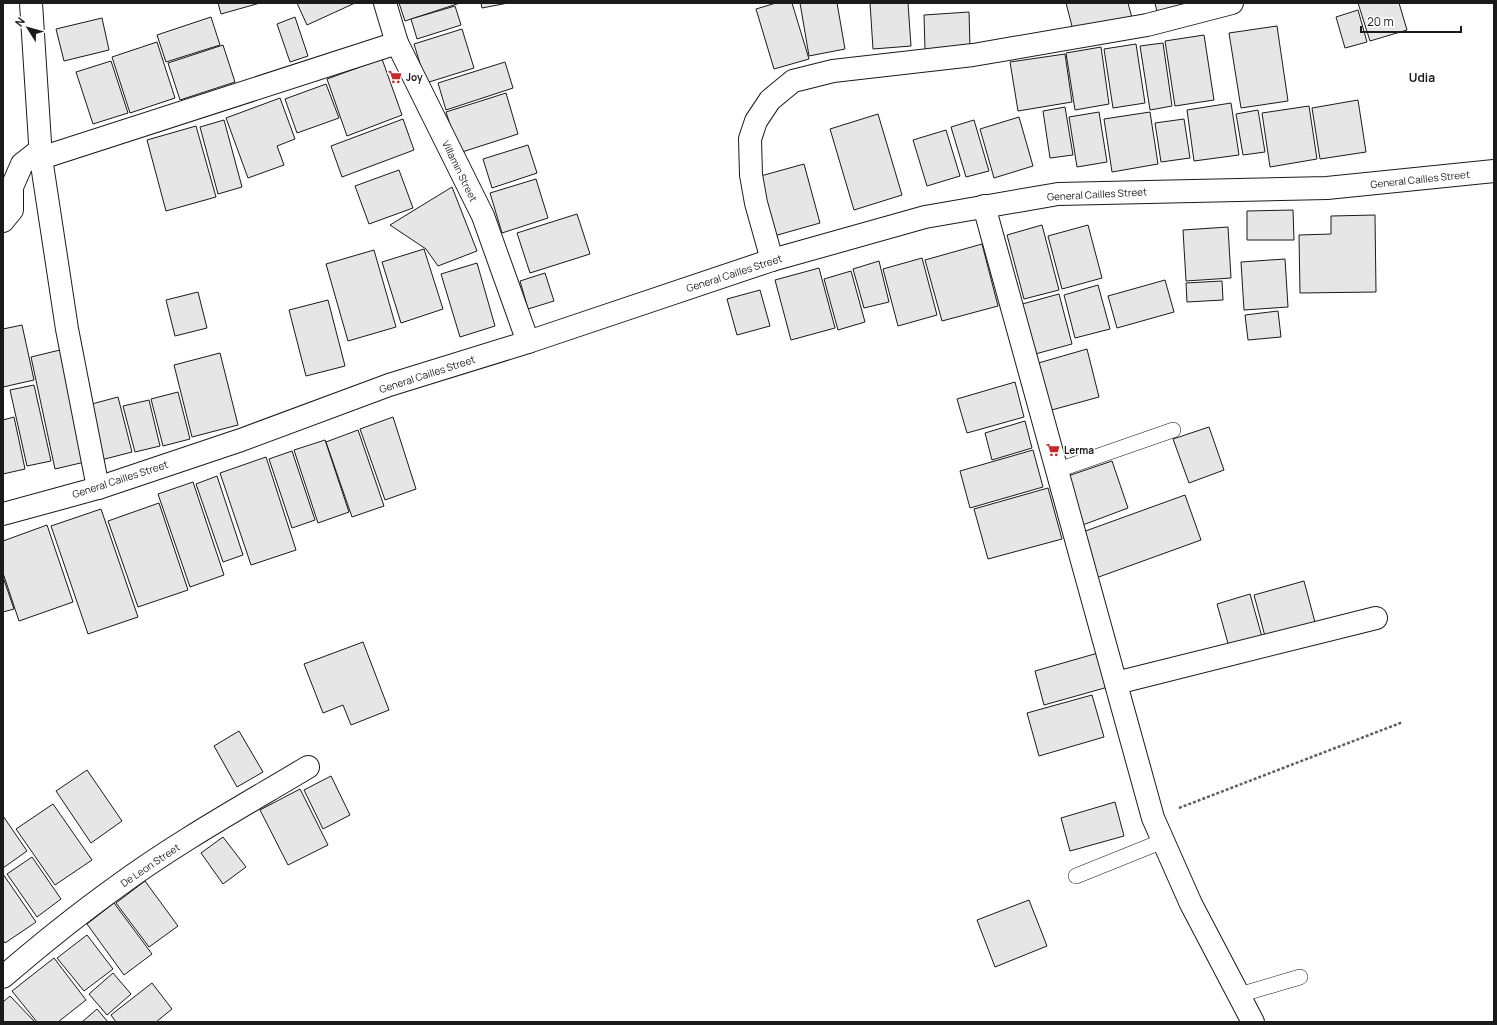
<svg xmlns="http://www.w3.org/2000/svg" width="1497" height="1025" font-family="Manrope,sans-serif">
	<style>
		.building { fill: #e6e6e6; stroke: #1a1a1a }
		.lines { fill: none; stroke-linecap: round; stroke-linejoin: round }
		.lane-casing { stroke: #1a1a1a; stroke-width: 16 }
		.street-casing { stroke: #1a1a1a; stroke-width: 24 }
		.path { stroke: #5f5f5f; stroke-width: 2.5; stroke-dasharray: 3 2; stroke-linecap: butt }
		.lane { stroke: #fff; stroke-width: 15 }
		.street { stroke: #fff; stroke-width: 22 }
		.labels { text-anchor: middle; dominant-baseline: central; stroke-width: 3; stroke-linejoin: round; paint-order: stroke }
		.poi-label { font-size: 10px; font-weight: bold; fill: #1a1a1a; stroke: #fff; text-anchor: start }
		.street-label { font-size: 10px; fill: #1a1a1a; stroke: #fff }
		.quarter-label { font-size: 12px; font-weight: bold; fill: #1a1a1a; stroke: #fff }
	</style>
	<rect width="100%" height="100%" fill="#fff"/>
	<g class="building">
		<polygon points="218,3 260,3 221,14"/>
		<polygon points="297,3 355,3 307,25"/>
		<polygon points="399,3 460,3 405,21"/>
		<polygon points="481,3 508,3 482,8"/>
		<polygon points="776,3 792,3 809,59 774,69 756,9"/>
		<polygon points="800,3 837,3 845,49 809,56"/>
		<polygon points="870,3 908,3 911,46 873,49"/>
		<polygon points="1066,3 1128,3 1132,18 1074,34"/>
		<polygon points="1155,3 1189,3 1157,12"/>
		<polygon points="1358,3 1399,3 1407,30 1370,41"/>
		<polygon points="455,6 461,25 417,39 411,19"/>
		<polygon points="1358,10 1367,42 1345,48 1336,17"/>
		<polygon points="969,12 970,48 925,50 924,15"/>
		<polygon points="211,17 220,45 166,62 157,35"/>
		<polygon points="295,17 308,56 290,62 277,24"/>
		<polygon points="102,18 109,50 64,61 56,29"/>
		<polygon points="1277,26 1288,101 1241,108 1229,33"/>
		<polygon points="462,29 474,68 426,83 414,44"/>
		<polygon points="1204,35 1214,100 1175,106 1165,41"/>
		<polygon points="157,42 175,98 130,113 112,57"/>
		<polygon points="1163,43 1172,106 1150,110 1140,46"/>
		<polygon points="1136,44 1145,103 1113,108 1104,49"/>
		<polygon points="223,45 235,82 180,100 168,63"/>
		<polygon points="1101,47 1109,104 1075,110 1066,53"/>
		<polygon points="1065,54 1072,102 1018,111 1010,62"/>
		<polygon points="382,59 402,115 347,136 327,79"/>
		<polygon points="111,61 128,113 93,124 76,72"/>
		<polygon points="505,62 513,88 446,110 438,83"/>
		<polygon points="326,84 339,118 297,133 285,99"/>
		<polygon points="506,93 518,134 459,153 446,112"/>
		<polygon points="280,98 295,139 277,146 284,165 248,178 226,118"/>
		<polygon points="1358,100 1366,152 1320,159 1312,108"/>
		<polygon points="1231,103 1239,155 1194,161 1187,110"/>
		<polygon points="1309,106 1317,159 1270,167 1262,113"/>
		<polygon points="1065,107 1073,155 1050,158 1043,111"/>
		<polygon points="1258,110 1265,152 1243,155 1236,114"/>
		<polygon points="1099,112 1107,162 1077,167 1069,117"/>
		<polygon points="1150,112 1158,164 1112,172 1104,119"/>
		<polygon points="878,114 902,195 854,210 830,129"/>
		<polygon points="1019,117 1033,166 994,178 980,129"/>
		<polygon points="403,119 414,150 342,177 331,146"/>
		<polygon points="1184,119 1190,158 1161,162 1155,123"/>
		<polygon points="224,120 242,187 218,194 200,127"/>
		<polygon points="974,120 989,171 966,177 951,127"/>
		<polygon points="196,126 216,197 166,211 147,140"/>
		<polygon points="946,130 960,176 927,186 913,140"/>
		<polygon points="528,145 537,173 492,188 483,159"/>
		<polygon points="804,164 820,223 774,236 757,177"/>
		<polygon points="399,170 413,208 369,224 355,186"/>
		<polygon points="536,179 548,218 502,233 490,193"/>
		<polygon points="452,187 477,251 438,266 426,249 390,225"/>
		<polygon points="1293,210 1294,240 1247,240 1247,211"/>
		<polygon points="577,214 590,254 530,273 517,233"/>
		<polygon points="1375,215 1376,292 1300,293 1299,235 1331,234 1331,216"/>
		<polygon points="1042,225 1059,290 1024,299 1007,235"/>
		<polygon points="1088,225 1102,278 1062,289 1048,236"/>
		<polygon points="1228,227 1231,278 1186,281 1183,230"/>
		<polygon points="982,244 998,306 942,321 925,260"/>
		<polygon points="424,249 443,309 401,323 382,262"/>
		<polygon points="374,250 396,327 348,341 326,264"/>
		<polygon points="922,258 937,315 898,326 883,269"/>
		<polygon points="1285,259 1288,307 1244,310 1241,262"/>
		<polygon points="879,261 889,302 864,308 853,269"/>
		<polygon points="477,263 495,326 460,337 441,274"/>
		<polygon points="819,268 835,328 791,340 775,280"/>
		<polygon points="851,271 865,322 838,330 824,279"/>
		<polygon points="545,273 554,301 528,309 520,281"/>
		<polygon points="1165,280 1174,312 1117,328 1108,296"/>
		<polygon points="1222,281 1223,300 1187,302 1186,283"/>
		<polygon points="1098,285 1110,329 1075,338 1064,295"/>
		<polygon points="760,290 770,326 737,335 727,299"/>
		<polygon points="198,292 207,328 175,336 166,300"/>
		<polygon points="1059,294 1072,344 1028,356 1015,306"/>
		<polygon points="328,300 345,366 306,376 289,310"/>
		<polygon points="1278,311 1281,337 1248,340 1245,315"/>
		<polygon points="22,325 34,380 3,387 3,329"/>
		<polygon points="64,349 89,461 55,469 31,357"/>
		<polygon points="1087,349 1099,397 1048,411 1035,364"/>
		<polygon points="220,353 238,425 192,437 174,365"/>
		<polygon points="1015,382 1024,417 967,433 957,399"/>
		<polygon points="34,385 51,461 27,466 10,390"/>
		<polygon points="178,392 190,439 163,446 151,399"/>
		<polygon points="118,397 132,452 101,460 88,405"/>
		<polygon points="149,400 160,446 135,452 123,406"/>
		<polygon points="14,417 25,469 3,474 3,420"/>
		<polygon points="393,417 416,489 385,500 360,429"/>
		<polygon points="1025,421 1032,448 992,460 985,433"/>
		<polygon points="1209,427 1224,470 1189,483 1173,439"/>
		<polygon points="358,430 384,506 352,517 326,442"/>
		<polygon points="325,440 349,512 318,523 294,450"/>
		<polygon points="1033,450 1043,487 970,508 960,471"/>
		<polygon points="292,451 315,520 292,528 269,459"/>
		<polygon points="266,457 296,550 251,565 220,473"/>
		<polygon points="1112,461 1128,508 1080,526 1062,478"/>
		<polygon points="217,476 243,555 223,562 196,484"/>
		<polygon points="193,482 224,575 190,587 158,494"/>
		<polygon points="1048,488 1062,539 988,559 974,509"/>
		<polygon points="1185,495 1201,540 1096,578 1080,533"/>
		<polygon points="159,503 188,590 138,607 108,521"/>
		<polygon points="101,509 138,617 88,634 51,526"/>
		<polygon points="47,525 73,602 19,621 3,573 3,541"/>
		<polygon points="3,577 14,609 3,612"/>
		<polygon points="1304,581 1316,626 1266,640 1254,595"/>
		<polygon points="1250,594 1262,637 1229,647 1217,604"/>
		<polygon points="363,642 389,710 351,725 343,705 323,713 304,664"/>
		<polygon points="1098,653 1108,687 1044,705 1035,671"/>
		<polygon points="1092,695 1104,737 1039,756 1027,713"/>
		<polygon points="239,731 263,772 237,787 214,746"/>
		<polygon points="87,770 122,821 91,843 56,791"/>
		<polygon points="331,776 350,815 323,829 304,790"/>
		<polygon points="300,789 328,845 288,865 260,810"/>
		<polygon points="1115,802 1124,836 1070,851 1061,818"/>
		<polygon points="53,804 92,860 55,885 16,829"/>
		<polygon points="3,816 27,851 3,868"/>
		<polygon points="223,837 246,867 223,884 201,853"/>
		<polygon points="32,857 61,899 37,917 7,874"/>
		<polygon points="3,874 36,922 5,943 3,940"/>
		<polygon points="145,881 178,926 149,947 116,903"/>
		<polygon points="1029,900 1047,946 995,967 977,920"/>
		<polygon points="114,903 152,954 124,975 87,924"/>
		<polygon points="87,935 113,969 84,991 57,958"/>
		<polygon points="54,958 86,1000 58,1022 37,1022 12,991"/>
		<polygon points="113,973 131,994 107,1015 89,994"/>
		<polygon points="152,983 172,1009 156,1022 116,1022 111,1015"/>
		<polygon points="10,996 35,1022 3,1022 3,1002"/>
		<polygon points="97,1009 108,1022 82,1022"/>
	</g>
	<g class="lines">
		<g class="lane-casing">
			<g id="lane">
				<polyline points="1058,470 1173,430"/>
				<polyline points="1076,876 1163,841"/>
				<polyline points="1239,995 1300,977"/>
			</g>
		</g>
		<g class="street-casing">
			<g id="street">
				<polyline points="31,3 41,158 67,329 98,488"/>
				<polyline points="385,3 397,43 483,216 528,342"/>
				<polyline points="41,158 397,43"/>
				<polyline points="984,206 1153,818 1191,904 1253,1022"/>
				<polyline points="3,221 12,210 12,187 22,164 40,150"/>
				<polyline points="772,260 756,203 751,175 750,139 756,121 770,100 793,81 833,71 973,55 1147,25 1232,3"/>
				<polyline points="3,514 98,488 241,440 389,385 528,342 772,260 925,217 1058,194 1327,188 1494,171"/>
				<polyline points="1116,683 1376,618"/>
				<path d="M3,977C39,946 76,916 115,888C176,843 243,806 308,767"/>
			</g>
		</g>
		<polyline class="path" points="1179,808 1403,722"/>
		<use href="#lane" class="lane"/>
		<use href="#street" class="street"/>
	</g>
	<defs>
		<g id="supermarket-bare" transform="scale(1.08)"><path d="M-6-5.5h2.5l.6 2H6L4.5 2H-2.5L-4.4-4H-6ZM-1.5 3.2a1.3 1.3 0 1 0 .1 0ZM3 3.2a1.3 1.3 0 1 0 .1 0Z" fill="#c62828" stroke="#fff" stroke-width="2.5" paint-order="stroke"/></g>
	</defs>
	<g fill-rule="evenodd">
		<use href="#supermarket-bare" x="395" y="77"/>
		<use href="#supermarket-bare" x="1053" y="450"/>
	</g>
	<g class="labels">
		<g class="poi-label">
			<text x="406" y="77">Joy</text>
			<text x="1064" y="450">Lerma</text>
		</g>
		<g class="street-label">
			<text transform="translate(460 171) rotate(64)">Villamin Street</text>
			<text transform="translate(1420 179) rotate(-6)">General Cailles Street</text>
			<text transform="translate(1097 194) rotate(-3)">General Cailles Street</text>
			<text transform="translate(734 273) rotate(-18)">General Cailles Street</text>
			<text transform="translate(427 374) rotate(-18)">General Cailles Street</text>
			<text transform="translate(120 479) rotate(-18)">General Cailles Street</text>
			<text transform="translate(150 865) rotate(-34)">De Leon Street</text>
		</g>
		<g class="quarter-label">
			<text x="1422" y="77">Udia</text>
		</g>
	</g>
	<rect width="1497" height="1025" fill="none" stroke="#1a1a1a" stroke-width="8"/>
	<g transform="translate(28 28) rotate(307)" stroke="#ffffff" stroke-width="3" paint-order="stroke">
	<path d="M0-3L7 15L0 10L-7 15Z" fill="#1a1a1a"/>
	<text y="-6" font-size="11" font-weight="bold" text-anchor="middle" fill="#1a1a1a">N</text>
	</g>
	<path d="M1361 26v6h100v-6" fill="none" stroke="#1a1a1a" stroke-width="2"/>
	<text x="1367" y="26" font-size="12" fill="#1a1a1a" stroke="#ffffff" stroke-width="3" paint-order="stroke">20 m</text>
</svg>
